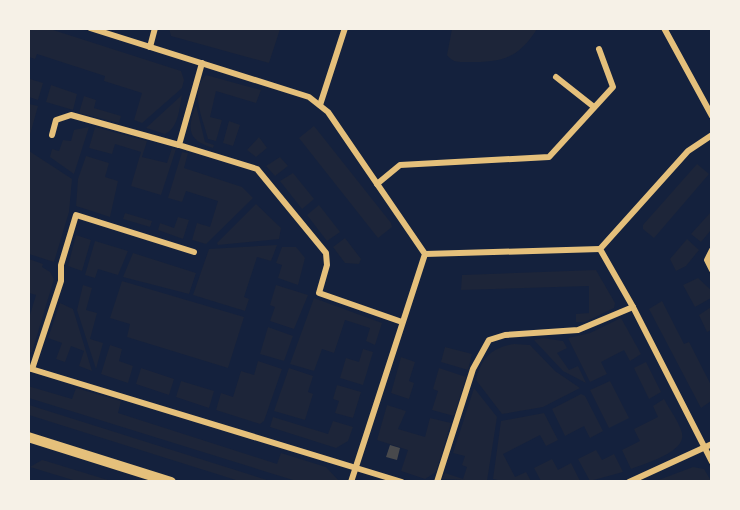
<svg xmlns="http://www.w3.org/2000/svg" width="740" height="510" font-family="'Crimson Pro',serif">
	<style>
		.green { fill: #1d2539 }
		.building { fill: #48494c }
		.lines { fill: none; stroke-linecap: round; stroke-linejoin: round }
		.minor { stroke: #e5c07b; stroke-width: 6 }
		.tertiary { stroke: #e5c07b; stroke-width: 10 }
	</style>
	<rect width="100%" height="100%" fill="#14213d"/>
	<g class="green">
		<polygon points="29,28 50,29 181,71 184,80 182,88 142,123 134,120 142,93 104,81 105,76 37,54 35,59 29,57"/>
		<polygon points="169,28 280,28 280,29 269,63 171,36"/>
		<path d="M452,29V28L537,29C518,59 502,62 468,62C459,62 453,63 447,55Z"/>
		<path d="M206,75L261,90L256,103L216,91L210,117L222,120L216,141L208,139C203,119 189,91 206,75Z"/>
		<polygon points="30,79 43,83 38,100 29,97"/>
		<polygon points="51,85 77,94 73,110 46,102"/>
		<path d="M182,95C179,109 179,127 165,134L146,128Z"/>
		<polygon points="84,96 96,100 94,108 121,116 119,123 79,113"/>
		<polygon points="29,104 38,106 29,138 28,104"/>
		<path d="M196,105L205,142L214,145L213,148C187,140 187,129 196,105Z"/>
		<polygon points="229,121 240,125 233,146 223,143"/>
		<polygon points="314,126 391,223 392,227 378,238 299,138"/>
		<polygon points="89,127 74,174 50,157 52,149 59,151 63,140 71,141 74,130"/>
		<polygon points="95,127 147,141 142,157 167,163 172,148 176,149 161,195 131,186 141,152 115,144 112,154 89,148"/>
		<polygon points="259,137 267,148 256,157 247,150"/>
		<polygon points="29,151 72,179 69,212 54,262 29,254"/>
		<polygon points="182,152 188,153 184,168 242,187 253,198 206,244 192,240 197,223 210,227 218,201 186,191 182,202 168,198"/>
		<polygon points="86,156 109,163 105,177 118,181 110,217 76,206 78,179"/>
		<polygon points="280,157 288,166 275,176 266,166"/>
		<polygon points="697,164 709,174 654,238 643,229 643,225"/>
		<polygon points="293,173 314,199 302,209 280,181"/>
		<polygon points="256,204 281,228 279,239 218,245 217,243"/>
		<polygon points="319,205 340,232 327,241 307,215"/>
		<polygon points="125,213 152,221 150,227 123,219"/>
		<polygon points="710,213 711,230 701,242 691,234"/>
		<polygon points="178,217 189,220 183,239 158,230 160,223 174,228"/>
		<polygon points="76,235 91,240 82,271 68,266"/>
		<polygon points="345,238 361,259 359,264 345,263 333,247"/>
		<polygon points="687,239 699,250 686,266 676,271 670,259"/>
		<polygon points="95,241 128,251 118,275 98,269 95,278 85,275"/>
		<polygon points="277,245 271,261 257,257 244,297 249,299 245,311 193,295 209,249"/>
		<polygon points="282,247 296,247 305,258 298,285 278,278 282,265 276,263"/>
		<polygon points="133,253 196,273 189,294 123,277"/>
		<polygon points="29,259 43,264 42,267 50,272 54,279 32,352 29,352 29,318 36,295 29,293"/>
		<polygon points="596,270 615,303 614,308 585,322 576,322 576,314 589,313 589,286 461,290 462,275"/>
		<polygon points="698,278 711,290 711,298 695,307 683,285"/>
		<polygon points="122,281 244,317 228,368 127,337 130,324 110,318"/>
		<polygon points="83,285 92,288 86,310 97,313 90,339 103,343 96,369 77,310"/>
		<polygon points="276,285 308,295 294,329 270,321 275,307 270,305"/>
		<polygon points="314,298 382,323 375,345 366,341 370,328 345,320 334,353 322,349 314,371 290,364"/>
		<polygon points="662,301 684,344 689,342 711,385 711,401 701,408 649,309"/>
		<polygon points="60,303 73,309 92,371 79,366 84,351 71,346 65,362 56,359 62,343 48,338"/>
		<polygon points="711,307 711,330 707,332 699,315"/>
		<polygon points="621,318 641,354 630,361 624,350 601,362 607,374 590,382 568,338 590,333"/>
		<polygon points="268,327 293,336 284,361 260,354"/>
		<polygon points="543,338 563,341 567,348 557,353 569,370 578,366 586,383 563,371 534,340"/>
		<path d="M514,344L530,345L555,371L580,388L543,407L502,414L476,380C481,358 492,347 514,344Z"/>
		<polygon points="110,345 122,349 119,361 133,366 128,383 101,374"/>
		<polygon points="445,347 472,354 468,370 441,362"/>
		<polygon points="363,349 373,352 363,385 340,378 346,358 359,362"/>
		<polygon points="401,357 415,362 409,381 414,383 409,399 391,393"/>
		<polygon points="258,361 282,369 264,421 260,424 216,410 221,393 233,397 241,371 254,375"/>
		<polygon points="646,362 661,392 649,399 634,368"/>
		<polygon points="141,368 174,379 169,395 136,384"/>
		<polygon points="289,368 313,376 308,392 313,394 305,420 274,411"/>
		<polygon points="439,368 466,377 454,416 432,410 438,391 433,389"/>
		<polygon points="181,381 214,391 209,408 176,397"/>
		<polygon points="610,381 629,418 609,428 590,390"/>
		<polygon points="337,385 361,392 353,418 335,413 339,401 333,399"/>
		<polygon points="28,386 72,399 76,388 121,401 118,413 277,464 281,453 326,467 339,481 296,481 29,398"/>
		<polygon points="474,388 497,417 487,481 442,479 445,473 463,479 467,467 462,465 465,456 453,453"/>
		<polygon points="581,394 585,396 603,431 590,438 584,426 565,436 552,409"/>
		<path d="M664,399C670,410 679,422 682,433C687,452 643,464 631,469L622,450L640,441L634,429L658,417L653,406Z"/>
		<polygon points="29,405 270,481 239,481 29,415"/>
		<polygon points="387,405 406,411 398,429 425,437 430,418 451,423 436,472 425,479 401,471 408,450 377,440"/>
		<polygon points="544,413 558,440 546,446 540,435 503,454 515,477 526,472 531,481 503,481 493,479 501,421"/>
		<polygon points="273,417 328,434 333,421 353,427 348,441 336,448 270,427"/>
		<polygon points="596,450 602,460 614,454 623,472 590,481 578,459"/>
		<polygon points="552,459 558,470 571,463 580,481 541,481 534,468"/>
		<polygon points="42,460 46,461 111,481 76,481 30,467"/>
		<polygon points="693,467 704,469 711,481 656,481"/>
	</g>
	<polygon class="building" points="390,445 400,448 397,460 386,457"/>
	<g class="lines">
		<g class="minor">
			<polyline points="90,28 309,97 328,112 425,254 351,482"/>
			<polyline points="664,28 712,116"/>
			<polyline points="150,47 155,28"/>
			<polyline points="202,63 179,145 257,169 326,253 327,265 319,293 402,322"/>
			<polyline points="556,77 594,107"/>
			<polyline points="320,105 345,28"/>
			<polyline points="52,135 56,120 71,115 179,145"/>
			<polyline points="712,135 688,151 600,249 633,307 712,462"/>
			<polyline points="377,184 400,165 549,157 613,87 599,49"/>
			<polyline points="712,250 707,260 712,270"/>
			<polyline points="425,254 600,249"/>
			<polyline points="28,368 402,482"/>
			<polyline points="32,369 61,281 61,265 76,215 194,252"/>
			<polyline points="437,482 473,369 489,340 505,335 578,330 633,307"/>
			<polyline points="629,482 712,444"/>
		</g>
		<polyline class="tertiary" points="28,437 171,482"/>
	</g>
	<rect width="740" height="510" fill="none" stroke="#f6f1e7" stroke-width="60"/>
</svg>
